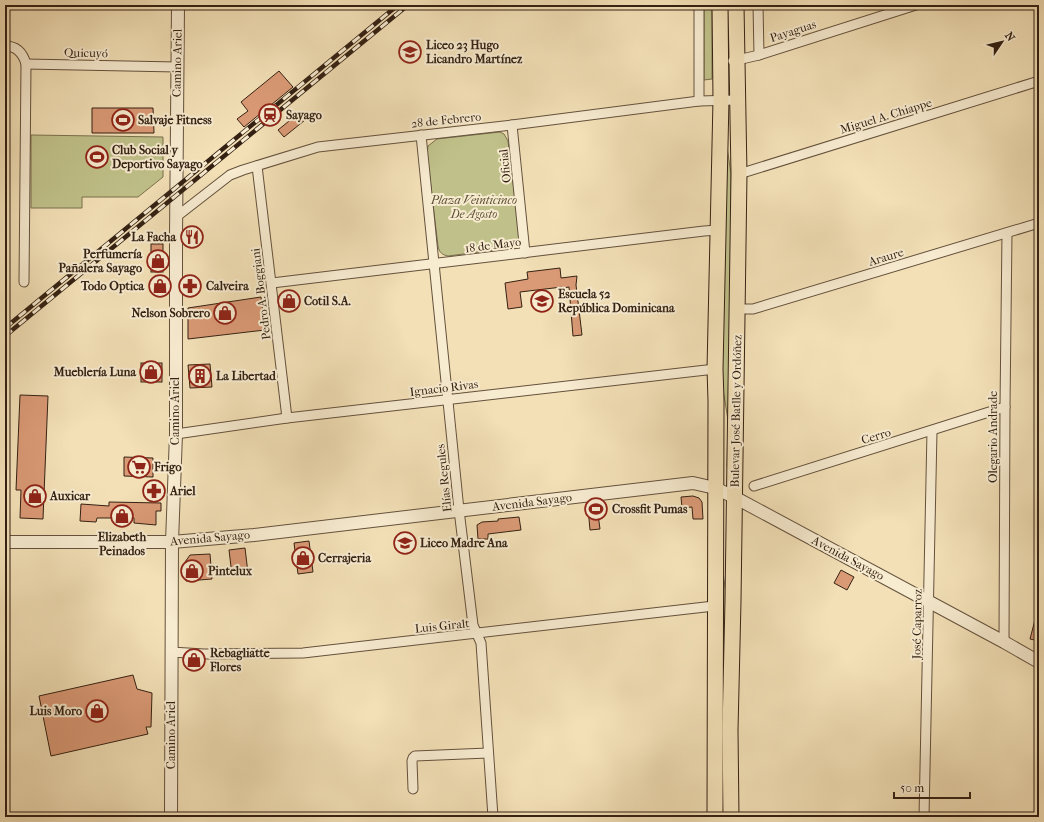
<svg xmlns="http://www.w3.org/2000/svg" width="1044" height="822" font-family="'IM FELL French Canon',serif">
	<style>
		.green { fill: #c0c18a; stroke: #7a714e }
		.building { fill: #da9a76; stroke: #342113 }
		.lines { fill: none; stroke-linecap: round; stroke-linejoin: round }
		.minor-casing { stroke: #64513c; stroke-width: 11 }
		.tertiary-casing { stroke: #64513c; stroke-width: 14 }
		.primary-casing { stroke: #342113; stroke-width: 17 }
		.minor { stroke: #f7ebd0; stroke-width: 9 }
		.tertiary { stroke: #f7ebd0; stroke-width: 12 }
		.primary { stroke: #f3e0b7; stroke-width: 15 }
		.rail-casing { stroke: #342113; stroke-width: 4.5 }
		.rail { stroke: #f7ebd0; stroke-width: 3; stroke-dasharray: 9; stroke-linecap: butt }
		.labels { text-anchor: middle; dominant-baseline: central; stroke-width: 4; stroke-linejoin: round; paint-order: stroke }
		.street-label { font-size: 12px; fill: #342113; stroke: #f7ebd0 }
		.poi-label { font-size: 12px; font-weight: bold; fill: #342113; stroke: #f7ebd0; text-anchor: start }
		.park-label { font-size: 12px; font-style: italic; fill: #5e5137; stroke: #f7ebd0 }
	</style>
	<rect width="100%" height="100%" fill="#f3e0b7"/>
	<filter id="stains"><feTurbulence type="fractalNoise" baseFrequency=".005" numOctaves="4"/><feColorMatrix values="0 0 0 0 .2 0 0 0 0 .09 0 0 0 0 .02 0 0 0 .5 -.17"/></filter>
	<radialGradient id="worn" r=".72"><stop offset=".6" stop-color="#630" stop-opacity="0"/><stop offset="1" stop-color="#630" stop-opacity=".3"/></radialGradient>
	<g class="green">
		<polygon points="704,5 712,5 712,79 704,80"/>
		<path d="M500,132L504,134L508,141L520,239C518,244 515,246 510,248L448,256C442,255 439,252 438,246L427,154L428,146L437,139Z"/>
		<polygon points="31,135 163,137 163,177 138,197 82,197 82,208 31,208"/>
		<polygon points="726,140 731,174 729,466 727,467 728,420 722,383"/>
		<polygon points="722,565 727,602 725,817 721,817"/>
	</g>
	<g class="building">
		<polygon points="279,71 293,87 244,127 237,119 248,111 241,102"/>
		<polygon points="92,108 153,108 154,133 92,133"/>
		<polygon points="299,113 305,120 284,137 278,130"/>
		<rect x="151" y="244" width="12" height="28"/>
		<polygon points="560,268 561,278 577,276 576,285 582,335 573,336 569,287 563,288 562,287 520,292 522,307 508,309 505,283 528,279 527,272"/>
		<polygon points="261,297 265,330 188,339 188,308"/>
		<rect x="141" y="363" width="21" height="19"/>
		<polygon points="210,364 212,387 190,388 188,365"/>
		<polygon points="20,395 48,396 43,519 20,518 21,490 16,490"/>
		<polygon points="124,457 153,458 153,477 124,476"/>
		<polygon points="693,496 699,498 702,502 703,519 693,519 692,507 682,508 681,497"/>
		<polygon points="109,502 161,503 161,511 156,511 156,525 134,523 134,518 97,518 96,522 80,521 81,504 109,506"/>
		<polygon points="597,507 600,529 590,530 588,508"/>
		<polygon points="519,517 521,530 488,534 488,539 478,539 477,525 482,522 498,521 498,519"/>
		<polygon points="309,541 313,572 298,574 294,543"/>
		<polygon points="245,548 248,573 232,575 229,550"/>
		<polygon points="210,554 212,579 186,581 185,562 190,555"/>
		<polygon points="841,570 854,577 847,590 834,583"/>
		<polygon points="1036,616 1039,617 1039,641 1030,639"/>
		<polygon points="133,675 137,689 152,693 151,727 146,727 148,734 51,756 39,696"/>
	</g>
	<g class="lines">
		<g class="minor-casing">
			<g id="minor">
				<polyline points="758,5 759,55"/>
				<path d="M5,46C17,46 23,53 26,64L24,282"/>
				<polyline points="733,61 759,55 916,5"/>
				<polyline points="26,64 177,67"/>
				<polyline points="699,101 699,5"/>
				<polyline points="512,125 525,253"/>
				<polyline points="421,135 459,510 473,625 481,643 493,817"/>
				<polyline points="257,166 287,418"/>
				<polyline points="739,174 1039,81"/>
				<polyline points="176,217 230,175 243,170 318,147 512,125 699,101 737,100"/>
				<polyline points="272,283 704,231 718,230"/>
				<polyline points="738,309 753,309 1039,223"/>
				<polyline points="176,434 287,418 715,369"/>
				<polyline points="754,486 1005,407"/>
				<polyline points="1004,642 1005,407 1007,233"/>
				<polyline points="171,652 204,654 303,653 714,606"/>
				<polyline points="413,789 412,761 413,758 415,756 488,753"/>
				<polyline points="924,817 932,431"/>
			</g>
		</g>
		<g class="tertiary-casing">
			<g id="tertiary">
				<polyline points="5,542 172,542 254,535 693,483 715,488 734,497 1004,642 1039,662"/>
				<polyline points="171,817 172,542 176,434 176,236 178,5"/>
			</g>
		</g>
		<g class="primary-casing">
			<g id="primary">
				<polyline points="715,817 716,401 715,369 721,100 720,5"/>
				<polyline points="731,817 730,730 733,601 739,174 736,5"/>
			</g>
		</g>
		<use href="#minor" class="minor"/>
		<use href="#tertiary" class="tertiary"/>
		<use href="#primary" class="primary"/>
		<g class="rail-casing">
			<g id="rail">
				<polyline points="5,328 398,5"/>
				<polyline points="5,336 408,5"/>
			</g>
		</g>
		<use href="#rail" class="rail"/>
	</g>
	<defs>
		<g id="school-ring" transform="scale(1.15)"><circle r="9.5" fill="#f7ebd0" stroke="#8f2418" stroke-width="1.5"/><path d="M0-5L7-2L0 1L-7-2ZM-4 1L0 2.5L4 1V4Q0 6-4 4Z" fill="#8f2418"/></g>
		<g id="station-ring" transform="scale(1.15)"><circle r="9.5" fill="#f7ebd0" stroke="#8f2418" stroke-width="1.5"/><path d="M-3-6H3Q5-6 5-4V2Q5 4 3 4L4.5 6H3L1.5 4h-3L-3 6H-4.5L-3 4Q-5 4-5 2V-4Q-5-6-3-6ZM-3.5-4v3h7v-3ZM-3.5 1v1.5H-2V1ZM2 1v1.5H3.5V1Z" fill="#8f2418"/></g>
		<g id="stadium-ring" transform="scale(1.15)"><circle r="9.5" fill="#f7ebd0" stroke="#8f2418" stroke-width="1.5"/><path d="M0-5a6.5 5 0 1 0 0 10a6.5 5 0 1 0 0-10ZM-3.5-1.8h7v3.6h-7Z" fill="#8f2418"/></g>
		<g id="restaurant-ring" transform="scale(1.15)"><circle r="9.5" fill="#f7ebd0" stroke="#8f2418" stroke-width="1.5"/><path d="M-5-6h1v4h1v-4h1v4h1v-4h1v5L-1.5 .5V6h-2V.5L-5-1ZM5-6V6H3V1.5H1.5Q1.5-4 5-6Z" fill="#8f2418"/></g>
		<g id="shop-ring" transform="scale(1.15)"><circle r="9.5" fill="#f7ebd0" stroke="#8f2418" stroke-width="1.5"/><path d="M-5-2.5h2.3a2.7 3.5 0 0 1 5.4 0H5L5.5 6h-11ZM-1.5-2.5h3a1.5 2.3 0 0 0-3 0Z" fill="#8f2418"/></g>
		<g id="pharmacy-ring" transform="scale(1.15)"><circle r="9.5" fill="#f7ebd0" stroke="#8f2418" stroke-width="1.5"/><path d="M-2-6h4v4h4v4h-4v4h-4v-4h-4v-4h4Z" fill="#8f2418"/></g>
		<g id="building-ring" transform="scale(1.15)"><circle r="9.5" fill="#f7ebd0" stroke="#8f2418" stroke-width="1.5"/><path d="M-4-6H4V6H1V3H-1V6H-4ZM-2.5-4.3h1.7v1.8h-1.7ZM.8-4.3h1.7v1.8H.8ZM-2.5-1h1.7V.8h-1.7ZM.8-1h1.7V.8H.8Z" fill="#8f2418"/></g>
		<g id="supermarket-ring" transform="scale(1.15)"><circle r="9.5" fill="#f7ebd0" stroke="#8f2418" stroke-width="1.5"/><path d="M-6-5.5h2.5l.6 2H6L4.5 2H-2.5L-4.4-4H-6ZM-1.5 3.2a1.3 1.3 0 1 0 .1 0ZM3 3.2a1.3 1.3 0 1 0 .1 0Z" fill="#8f2418"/></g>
	</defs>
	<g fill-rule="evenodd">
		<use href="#school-ring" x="410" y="52"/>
		<use href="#station-ring" x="270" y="115"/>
		<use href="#stadium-ring" x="123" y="120"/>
		<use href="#stadium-ring" x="97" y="157"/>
		<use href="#restaurant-ring" x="192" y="237"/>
		<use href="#shop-ring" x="158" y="261"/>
		<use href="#shop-ring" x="160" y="286"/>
		<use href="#pharmacy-ring" x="190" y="286"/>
		<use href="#shop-ring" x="289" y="301"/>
		<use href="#school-ring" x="542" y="301"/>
		<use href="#shop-ring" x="225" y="313"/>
		<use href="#shop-ring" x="151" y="372"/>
		<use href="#building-ring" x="200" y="376"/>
		<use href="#supermarket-ring" x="139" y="467"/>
		<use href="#pharmacy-ring" x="154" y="491"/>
		<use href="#shop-ring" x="35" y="496"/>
		<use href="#stadium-ring" x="596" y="509"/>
		<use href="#shop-ring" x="122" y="516"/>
		<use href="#school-ring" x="405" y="543"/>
		<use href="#shop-ring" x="303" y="558"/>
		<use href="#shop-ring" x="192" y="571"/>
		<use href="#shop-ring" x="194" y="660"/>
		<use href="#shop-ring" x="97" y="711"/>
	</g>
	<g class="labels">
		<g class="street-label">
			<text transform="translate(793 31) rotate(-18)">Payaguas</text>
			<text transform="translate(86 53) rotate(1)">Quicuyó</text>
			<text transform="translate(177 63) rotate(-89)">Camino Ariel</text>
			<text transform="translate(886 116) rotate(-17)">Miguel A. Chiappe</text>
			<text transform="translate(446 120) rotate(-6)">28 de Febrero</text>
			<text transform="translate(505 166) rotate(-96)">Oficial</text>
			<text transform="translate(493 245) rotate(-7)">18 de Mayo</text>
			<text transform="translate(886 257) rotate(-17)">Araure</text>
			<text transform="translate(261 294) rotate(-97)">Pedro A. Boggiani</text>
			<text transform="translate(444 388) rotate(-7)">Ignacio Rivas</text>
			<text transform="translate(175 411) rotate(-90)">Camino Ariel</text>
			<text transform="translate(736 411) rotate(-89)">Bulevar José Batlle y Ordóñez</text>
			<text transform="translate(876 436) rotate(-17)">Cerro</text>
			<text transform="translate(993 437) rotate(-90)">Olegario Andrade</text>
			<text transform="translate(444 478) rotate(-96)">Elías Regules</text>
			<text transform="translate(532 502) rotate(-7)">Avenida Sayago</text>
			<text transform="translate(210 538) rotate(-5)">Avenida Sayago</text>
			<text transform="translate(848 558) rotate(28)">Avenida Sayago</text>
			<text transform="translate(917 624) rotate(-89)">José Caparroz</text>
			<text transform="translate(442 626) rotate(-6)">Luis Giralt</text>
			<text transform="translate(171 735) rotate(-90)">Camino Ariel</text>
		</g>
		<g class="poi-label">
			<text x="426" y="45">Liceo 23 Hugo<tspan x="426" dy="14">Licandro Martínez</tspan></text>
			<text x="286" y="115">Sayago</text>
			<text x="138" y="120">Salvaje Fitness</text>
			<text x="112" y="150">Club Social y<tspan x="112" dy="14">Deportivo Sayago</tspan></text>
			<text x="176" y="237" text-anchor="end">La Facha</text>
			<text x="142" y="254" text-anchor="end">Perfumería<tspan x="142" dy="14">Pañalera Sayago</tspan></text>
			<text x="144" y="286" text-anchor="end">Todo Optica</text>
			<text x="206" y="286">Calveira</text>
			<text x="558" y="294">Escuela 52<tspan x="558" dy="14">República Dominicana</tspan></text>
			<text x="304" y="301">Cotil S.A.</text>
			<text x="210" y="313" text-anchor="end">Nelson Sobrero</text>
			<text x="136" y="372" text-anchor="end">Mueblería Luna</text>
			<text x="216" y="376">La Libertad</text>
			<text x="154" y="467">Frigo</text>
			<text x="170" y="491">Ariel</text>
			<text x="50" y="496">Auxicar</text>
			<text x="612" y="509">Crossfit Pumas</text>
			<text x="122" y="537" text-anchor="middle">Elizabeth<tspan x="122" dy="14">Peinados</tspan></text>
			<text x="420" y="543">Liceo Madre Ana</text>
			<text x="318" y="558">Cerrajeria</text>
			<text x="208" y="571">Pintelux</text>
			<text x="210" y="653">Rebagliatte<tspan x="210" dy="14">Flores</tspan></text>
			<text x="82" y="711" text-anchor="end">Luis Moro</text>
		</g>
		<g class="park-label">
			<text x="474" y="200">Plaza Veinticinco<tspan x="474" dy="14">De Agosto</tspan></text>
		</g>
	</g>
	<rect width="1044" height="822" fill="none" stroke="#f3e0b7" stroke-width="20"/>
	<rect x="6" y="6" width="1032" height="810" fill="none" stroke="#342113" stroke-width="2"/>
	<rect x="10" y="10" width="1024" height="802" fill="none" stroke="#342113"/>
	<g transform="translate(1002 42) rotate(55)" stroke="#f7ebd0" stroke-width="3" paint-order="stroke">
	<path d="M0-3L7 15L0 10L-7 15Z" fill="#342113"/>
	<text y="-6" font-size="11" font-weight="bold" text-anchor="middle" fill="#342113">N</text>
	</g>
	<path d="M894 792v6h76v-6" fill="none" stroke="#342113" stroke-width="2"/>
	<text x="900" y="792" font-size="12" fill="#342113" stroke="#f7ebd0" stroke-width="3" paint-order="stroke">50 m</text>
	<rect width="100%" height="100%" filter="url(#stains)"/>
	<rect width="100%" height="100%" fill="url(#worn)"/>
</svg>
